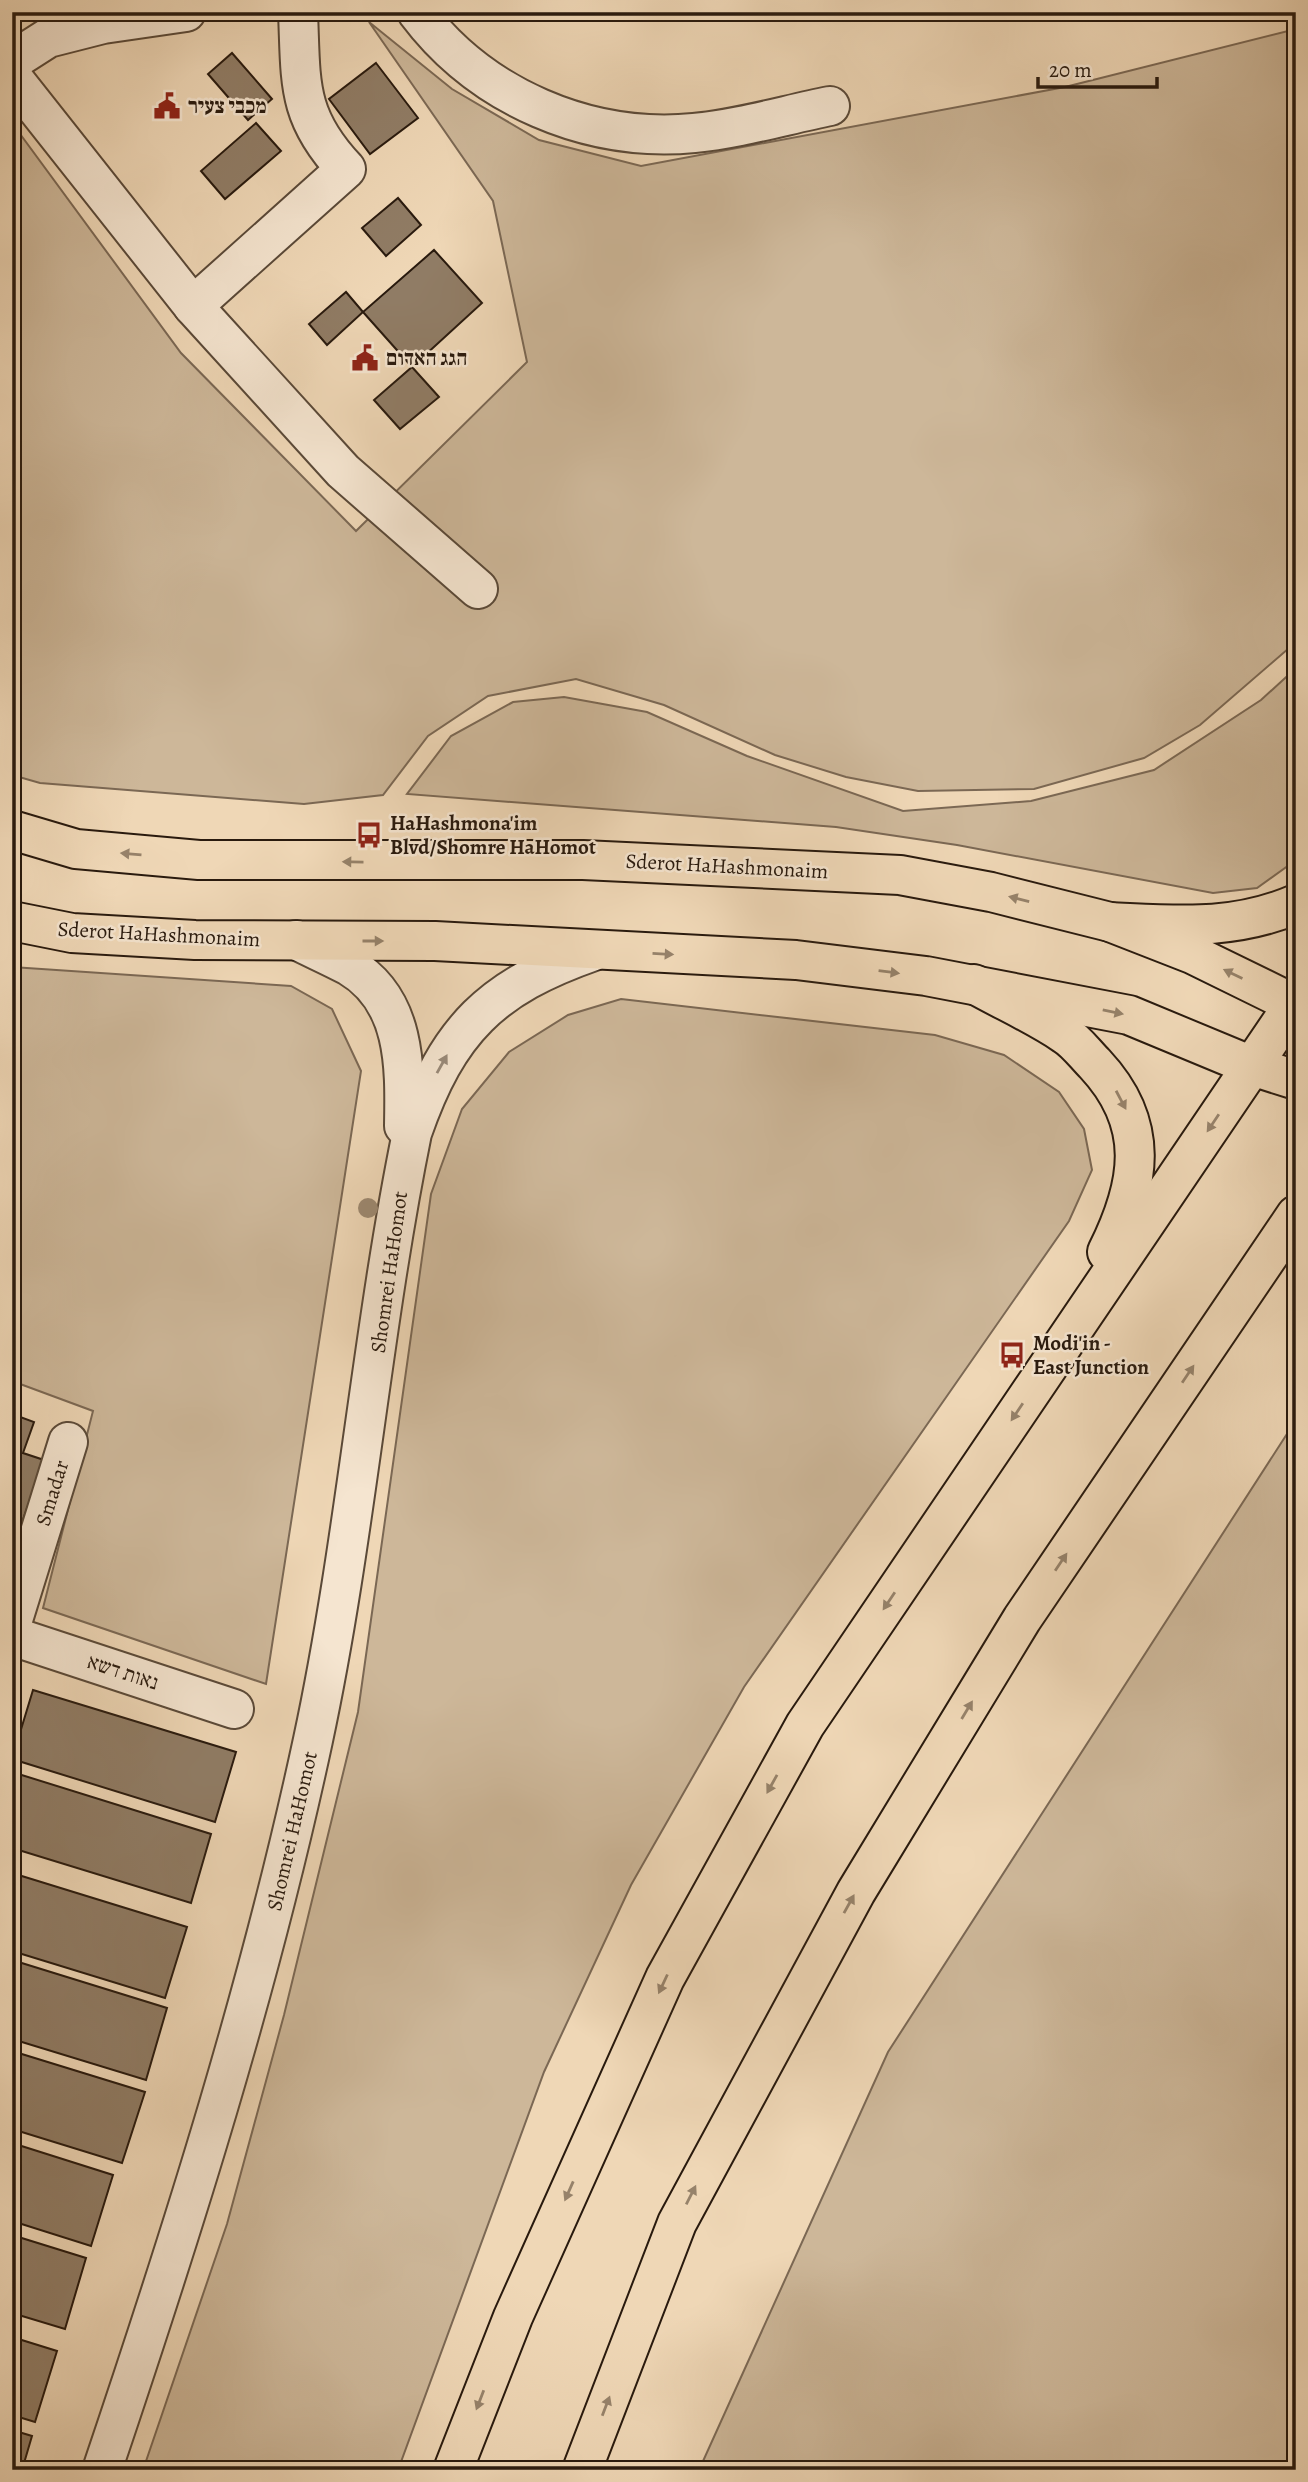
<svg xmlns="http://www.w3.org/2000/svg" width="1308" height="2482" font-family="Alegreya,'Frank Ruhl Libre',serif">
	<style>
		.green { fill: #cdb799; stroke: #7b6854; stroke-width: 2 }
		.building { fill: #907c65; stroke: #291a0e; stroke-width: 2 }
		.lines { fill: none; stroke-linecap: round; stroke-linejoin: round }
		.minor-casing { stroke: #5a4938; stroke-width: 42 }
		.major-casing { stroke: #291a0e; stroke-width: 42 }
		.highway-casing { stroke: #291a0e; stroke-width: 42 }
		.minor { stroke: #f5e5d0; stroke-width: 38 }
		.major { stroke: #efd7b6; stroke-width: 38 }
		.highway { stroke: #efd7b6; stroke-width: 38 }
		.tree { fill: #9d8971 }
		.oneway { fill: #96826a }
		.oneway2 { fill: #998a79 }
		.labels { text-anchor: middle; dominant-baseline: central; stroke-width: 5; stroke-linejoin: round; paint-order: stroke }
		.poi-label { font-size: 21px; font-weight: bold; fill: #291a0e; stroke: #f5e5d0; text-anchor: start }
		.street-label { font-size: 21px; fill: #291a0e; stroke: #f5e5d0 }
	</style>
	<rect width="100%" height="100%" fill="#efd7b6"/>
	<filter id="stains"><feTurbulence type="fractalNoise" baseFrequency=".00286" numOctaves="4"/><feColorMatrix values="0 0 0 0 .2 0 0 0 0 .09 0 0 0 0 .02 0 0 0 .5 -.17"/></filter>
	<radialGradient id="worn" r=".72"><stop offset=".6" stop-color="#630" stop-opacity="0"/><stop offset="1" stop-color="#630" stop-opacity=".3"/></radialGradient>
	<g class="green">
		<polygon points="369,22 452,89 539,140 641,166 1065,87 1296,29 1296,642 1200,725 1144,758 1034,789 918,791 846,777 775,755 664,705 576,679 488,696 428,736 383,795 304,804 40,783 12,775 12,123 181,353 356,531 527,362 493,201"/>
		<polygon points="1296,668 1296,860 1257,888 1213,893 957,845 836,827 407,794 451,736 513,702 564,697 647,712 747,756 903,811 1031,801 1154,770 1261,700"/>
		<polygon points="12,967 291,986 332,1009 361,1071 266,1684 43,1608 93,1411 12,1381"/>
		<polygon points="621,999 935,1035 1004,1055 1059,1092 1084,1129 1092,1170 1069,1221 744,1687 631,1885 544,2072 398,2470 143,2470 227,2224 284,2015 358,1712 431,1194 462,1109 509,1052 568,1015"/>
		<polygon points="1296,1420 1296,2470 699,2470 888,2052"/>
	</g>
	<g class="building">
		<polygon points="232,53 272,99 248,120 208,74"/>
		<polygon points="376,63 418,118 370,154 329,99"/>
		<polygon points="256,123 281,151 225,199 201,171"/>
		<polygon points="398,198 421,225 386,256 362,228"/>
		<polygon points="434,250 482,303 412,367 363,312"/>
		<polygon points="346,292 363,312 327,345 309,324"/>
		<polygon points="412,367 439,397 400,429 374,400"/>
		<polygon points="12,1414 34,1422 23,1453 44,1460 12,1551"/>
		<polygon points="33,1690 236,1752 215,1822 12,1759"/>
		<polygon points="12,1772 211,1834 191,1903 12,1848"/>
		<polygon points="12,1873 187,1927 165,1998 12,1951"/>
		<polygon points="12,1960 167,2008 146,2080 12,2039"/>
		<polygon points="12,2051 145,2092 122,2163 12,2129"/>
		<polygon points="12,2143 113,2175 91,2246 12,2221"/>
		<polygon points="12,2235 86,2258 65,2329 12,2313"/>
		<polygon points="12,2337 57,2351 35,2422 12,2415"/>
		<polygon points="12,2430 32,2436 22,2470 12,2470"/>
	</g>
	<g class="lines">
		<g class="minor-casing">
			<g id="minor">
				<path d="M417,12C481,97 588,143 694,133C739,129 785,115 830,106"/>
				<polyline points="12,61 48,38 103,24 186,12"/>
				<polyline points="12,77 193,306 343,471 478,589"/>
				<path d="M193,306L346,169C296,116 301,82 298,12"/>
				<path d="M296,940C314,949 332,957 349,966C407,1000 405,1068 404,1126"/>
				<polyline points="12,1623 68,1442"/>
				<polyline points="12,1636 234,1709"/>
				<path d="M102,2470C183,2230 260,1987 313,1740C356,1539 371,1334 412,1133C448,1029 491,987 594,951"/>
			</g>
		</g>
		<g class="major-casing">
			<g id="major">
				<polyline points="12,830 76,849 199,860 583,860 900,875 991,892 1110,922 1192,954 1296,1005"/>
				<polyline points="12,921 72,933 195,940 435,941 796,960 926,976 1129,1015 1252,1066 1296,1080"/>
			</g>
		</g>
		<g class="highway-casing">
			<g id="highway">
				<path d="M1110,922C1177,925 1233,931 1296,904"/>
				<path d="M974,984C1004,1001 1036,1015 1064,1034C1076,1041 1085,1054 1095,1064C1151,1124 1141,1184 1107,1252"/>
				<polyline points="453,2470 513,2317 665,1978 805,1725 1296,1001"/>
				<polyline points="582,2470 677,2223 856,1892 1022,1619 1296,1215"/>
			</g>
		</g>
		<use href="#minor" class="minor"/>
		<use href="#major" class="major"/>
		<use href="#highway" class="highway"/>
	</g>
	<circle class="tree" cx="368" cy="1208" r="10"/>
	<defs><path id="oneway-solid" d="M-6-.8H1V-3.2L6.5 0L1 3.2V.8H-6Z" transform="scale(1.75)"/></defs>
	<g class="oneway">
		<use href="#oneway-solid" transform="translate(131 854) rotate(-175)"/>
		<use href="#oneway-solid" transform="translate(353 862) rotate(-179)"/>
		<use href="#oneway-solid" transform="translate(1019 899) rotate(-166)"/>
		<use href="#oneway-solid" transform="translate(373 941)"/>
		<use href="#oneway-solid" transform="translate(663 954) rotate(3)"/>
		<use href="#oneway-solid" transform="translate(889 972) rotate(7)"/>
		<use href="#oneway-solid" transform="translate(1233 974) rotate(-154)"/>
		<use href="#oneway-solid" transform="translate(1113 1012) rotate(12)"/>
		<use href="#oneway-solid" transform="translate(1121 1100) rotate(62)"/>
		<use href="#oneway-solid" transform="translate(1213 1123) rotate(124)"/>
		<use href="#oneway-solid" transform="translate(1188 1374) rotate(-56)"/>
		<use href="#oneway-solid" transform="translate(1017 1412) rotate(124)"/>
		<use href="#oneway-solid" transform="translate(1061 1562) rotate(-56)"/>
		<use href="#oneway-solid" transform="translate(889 1601) rotate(124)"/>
		<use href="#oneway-solid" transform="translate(967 1710) rotate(-59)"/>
		<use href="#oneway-solid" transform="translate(772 1784) rotate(119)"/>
		<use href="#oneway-solid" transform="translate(849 1904) rotate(-61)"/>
		<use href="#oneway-solid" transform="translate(663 1984) rotate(115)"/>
		<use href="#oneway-solid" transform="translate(569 2191) rotate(114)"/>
		<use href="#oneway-solid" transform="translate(691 2195) rotate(-63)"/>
		<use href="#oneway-solid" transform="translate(480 2400) rotate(111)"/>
		<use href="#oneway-solid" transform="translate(606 2406) rotate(-69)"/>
	</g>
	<use class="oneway2" href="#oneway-solid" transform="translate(442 1064) rotate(-61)"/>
	<defs>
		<g id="civic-bare" transform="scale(2.1)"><path d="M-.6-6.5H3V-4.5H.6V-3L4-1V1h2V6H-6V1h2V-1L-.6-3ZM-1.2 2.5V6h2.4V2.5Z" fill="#8f2418" stroke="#f5e5d0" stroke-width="2.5" paint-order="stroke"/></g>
		<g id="bus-bare" transform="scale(2.1)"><path d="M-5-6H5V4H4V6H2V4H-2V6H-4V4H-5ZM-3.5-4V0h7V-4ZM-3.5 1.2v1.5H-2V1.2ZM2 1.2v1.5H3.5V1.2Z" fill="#8f2418" stroke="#f5e5d0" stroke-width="2.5" paint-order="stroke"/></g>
	</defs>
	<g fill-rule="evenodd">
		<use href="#civic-bare" x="167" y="106"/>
		<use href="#civic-bare" x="365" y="358"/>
		<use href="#bus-bare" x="369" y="835"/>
		<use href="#bus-bare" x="1012" y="1355"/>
	</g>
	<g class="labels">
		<g class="poi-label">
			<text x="188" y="106">מכבי צעיר</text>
			<text x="386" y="358">הגג האדום</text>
			<text x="390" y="823">HaHashmona'im<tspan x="390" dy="24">Blvd/Shomre HaHomot</tspan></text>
			<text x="1033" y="1343">Modi'in -<tspan x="1033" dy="24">East Junction</tspan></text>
		</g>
		<g class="street-label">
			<text transform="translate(727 866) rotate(3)">Sderot HaHashmonaim</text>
			<text transform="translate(159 934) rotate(3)">Sderot HaHashmonaim</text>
			<text transform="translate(389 1272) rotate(-82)">Shomrei HaHomot</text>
			<text transform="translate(52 1493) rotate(-73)">Smadar</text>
			<text transform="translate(123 1672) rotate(18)">נאות דשא</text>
			<text transform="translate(292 1831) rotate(-77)">Shomrei HaHomot</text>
		</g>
	</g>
	<rect width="1308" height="2482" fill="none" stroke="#efd7b6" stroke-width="42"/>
	<rect x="14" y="14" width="1280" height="2454" fill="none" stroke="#291a0e" stroke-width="3.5"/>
	<rect x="21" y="21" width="1266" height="2440" fill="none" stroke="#291a0e" stroke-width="2"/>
	<path d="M1038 77v10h119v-10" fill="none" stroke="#291a0e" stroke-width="3.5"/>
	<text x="1049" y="77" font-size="21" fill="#291a0e" stroke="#f5e5d0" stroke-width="5" paint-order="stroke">20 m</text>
	<rect width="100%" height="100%" filter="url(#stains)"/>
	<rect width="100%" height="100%" fill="url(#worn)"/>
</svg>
